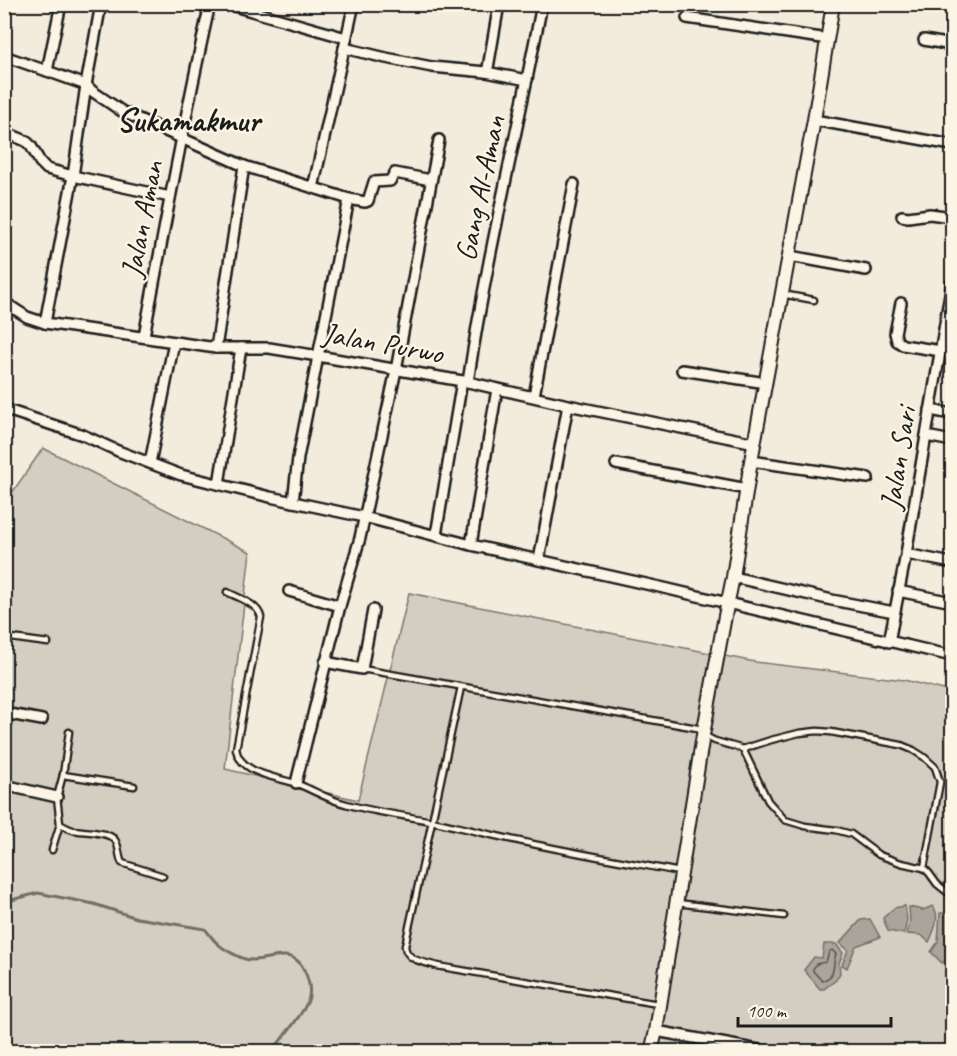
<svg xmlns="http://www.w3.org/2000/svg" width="957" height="1056" font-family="Caveat,sans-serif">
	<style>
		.green { fill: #d3cec1; stroke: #78756e; stroke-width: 1.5 }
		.water { fill: #aaa59b; stroke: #716e68; stroke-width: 1.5 }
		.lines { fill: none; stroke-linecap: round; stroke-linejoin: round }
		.shore { stroke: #55534f; stroke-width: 1.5 }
		.stream { stroke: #716e68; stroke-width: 3 }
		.lane-casing { stroke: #1c1c1c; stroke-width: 9 }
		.street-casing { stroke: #1c1c1c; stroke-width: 14 }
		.secondary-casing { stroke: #1c1c1c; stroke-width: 16 }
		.lane { stroke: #fcf5e5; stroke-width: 4.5 }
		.street { stroke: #fcf5e5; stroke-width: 9 }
		.secondary { stroke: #fcf5e5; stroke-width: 12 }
		.labels { text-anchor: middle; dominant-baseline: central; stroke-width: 4.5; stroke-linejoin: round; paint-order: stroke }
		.street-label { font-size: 30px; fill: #1c1c1c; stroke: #fcf5e5 }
		.quarter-label { font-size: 33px; font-weight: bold; fill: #1c1c1c; stroke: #fcf5e5 }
	</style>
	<rect width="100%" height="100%" fill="#f3ecdd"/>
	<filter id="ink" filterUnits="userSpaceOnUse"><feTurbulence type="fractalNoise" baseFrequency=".0167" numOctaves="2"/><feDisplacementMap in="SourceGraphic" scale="12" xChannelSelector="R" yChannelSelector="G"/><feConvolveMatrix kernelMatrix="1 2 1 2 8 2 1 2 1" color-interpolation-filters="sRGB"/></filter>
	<g filter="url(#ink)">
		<polygon class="green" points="43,448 250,552 225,769 358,800 409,593 755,662 904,680 952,692 952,1051 5,1052 5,503"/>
		<g class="water">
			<polygon points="905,906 907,920 904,934 888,931 883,918 894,908"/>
			<path d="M933,906C941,917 934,931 929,942L921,935L907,934L910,921L909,907L923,910Z"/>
			<polygon points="940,913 952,913 952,957 942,963 931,952 938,942"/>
			<polygon points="870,919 880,937 856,946 847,968 842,965 848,950 840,943 861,920"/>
			<polygon points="824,944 836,944 843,953 839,963 840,973 836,980 824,989 820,989 804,970 814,957 822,958"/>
		</g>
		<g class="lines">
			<path class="shore" d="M832,950L836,954C831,967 838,975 822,981L813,971V969L816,964L826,962L829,952Z"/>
			<path class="stream" d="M4,902L38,893L94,904L137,918L205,929C209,933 212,939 217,943C223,949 236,956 245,959C258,963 272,955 285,956C296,957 301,963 305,972C316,996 306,1007 292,1026C285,1034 279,1043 272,1052"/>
			<g class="lane-casing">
				<g id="lane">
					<polyline points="782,294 814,300"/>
					<path d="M227,592C239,598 258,604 261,617L236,749C240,775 280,777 300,785C315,791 329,800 346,804C373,812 402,815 431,821C460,827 490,835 519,841C573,853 627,862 680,872"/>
					<polyline points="4,637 48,643"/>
					<polyline points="362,669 703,729"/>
					<path d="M461,687L405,946C406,961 425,962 437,966L658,1004"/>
					<polyline points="705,736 715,741 743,749 771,740 799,733 817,731 831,732 901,745 913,750 924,757 935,767 940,782 924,868 929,873 937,884 952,896"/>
					<polyline points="743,749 768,801 785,820 805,826 836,830 851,834 879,855 901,863 924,868"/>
					<polyline points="63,775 69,732"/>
					<path d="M134,786L63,775L57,797L60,824C65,827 69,829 73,830C84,832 108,831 115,840C120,847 118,856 122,863L163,876"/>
					<polyline points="52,850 60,824"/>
					<polyline points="677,903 784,916"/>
				</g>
			</g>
			<g class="street-casing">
				<g id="street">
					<polyline points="61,4 47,71 86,85 92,91 123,112 244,166 349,199 298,458 293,502"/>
					<polyline points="227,4 346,38"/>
					<polyline points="687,18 828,39"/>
					<polyline points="924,40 952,45"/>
					<polyline points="344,48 386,58 432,67 486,72 527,80"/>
					<polyline points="4,56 47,71"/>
					<polyline points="486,72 488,68 499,4"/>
					<polyline points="814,120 952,145"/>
					<polyline points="5,135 14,136 26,141 31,146 40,162 47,169 73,176 170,197"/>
					<polyline points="313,188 354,4"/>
					<polyline points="349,199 365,202 368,201 374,182 390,181 395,173 431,180"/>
					<polyline points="902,216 908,217 930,214 952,217"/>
					<polyline points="790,256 866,270"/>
					<polyline points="4,302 27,317 45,323 216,348 269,348 318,356 468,382 568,405 755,443"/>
					<polyline points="901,303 895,333 897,341 903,345 941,351"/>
					<polyline points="45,323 73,176 86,85 101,4"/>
					<path d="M144,336C165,225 185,114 210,4"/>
					<polyline points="216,348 244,166"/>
					<polyline points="682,370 766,383"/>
					<path d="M468,382C487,255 518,130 542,4"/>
					<polyline points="534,396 574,184"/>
					<polyline points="4,409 83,435 118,451 181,475 270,497 364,517 471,545 664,588 952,656"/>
					<polyline points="930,410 952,414"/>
					<polyline points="926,436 952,441"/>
					<polyline points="751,461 868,478"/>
					<polyline points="150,463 174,342"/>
					<polyline points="616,464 747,489"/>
					<polyline points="219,484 241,348"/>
					<polyline points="436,535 462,381"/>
					<polyline points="471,545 497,389"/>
					<polyline points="906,554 952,563"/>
					<polyline points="539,560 568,405"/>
					<polyline points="733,577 832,600 894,612"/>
					<polyline points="289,591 340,606"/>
					<polyline points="898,591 952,602"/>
					<polyline points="889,642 906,554 952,282"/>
					<polyline points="325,662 362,669 373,610"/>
					<polyline points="4,713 42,720"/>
					<polyline points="296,783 340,606 360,538 396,370 439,140"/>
					<polyline points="4,785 57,797"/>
					<polyline points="656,1031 771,1052"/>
				</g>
			</g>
			<g class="secondary-casing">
				<polyline id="secondary" points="651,1052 656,1031 703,735 725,616 733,577 751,461 814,120 833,4"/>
			</g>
			<use href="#lane" class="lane"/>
			<use href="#street" class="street"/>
			<use href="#secondary" class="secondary"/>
		</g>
	</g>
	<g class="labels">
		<g class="street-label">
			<text transform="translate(480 188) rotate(-78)">Gang Al-Aman</text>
			<text transform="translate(142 219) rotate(-79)">Jalan Aman</text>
			<text transform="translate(383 343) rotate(10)">Jalan Purwo</text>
			<text transform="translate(898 458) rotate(-81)">Jalan Sari</text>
		</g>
		<g class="quarter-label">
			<text x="188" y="120">Sukamakmur</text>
		</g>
	</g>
	<rect width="957" height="1056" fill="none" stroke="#fcf5e5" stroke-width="24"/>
	<rect x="12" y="12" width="933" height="1032" fill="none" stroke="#1c1c1c" stroke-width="2" filter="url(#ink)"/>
	<path d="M738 1017v9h153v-9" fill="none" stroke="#1c1c1c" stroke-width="3"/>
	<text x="747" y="1017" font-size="18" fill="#1c1c1c" stroke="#fcf5e5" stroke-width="4.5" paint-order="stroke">100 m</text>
</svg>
